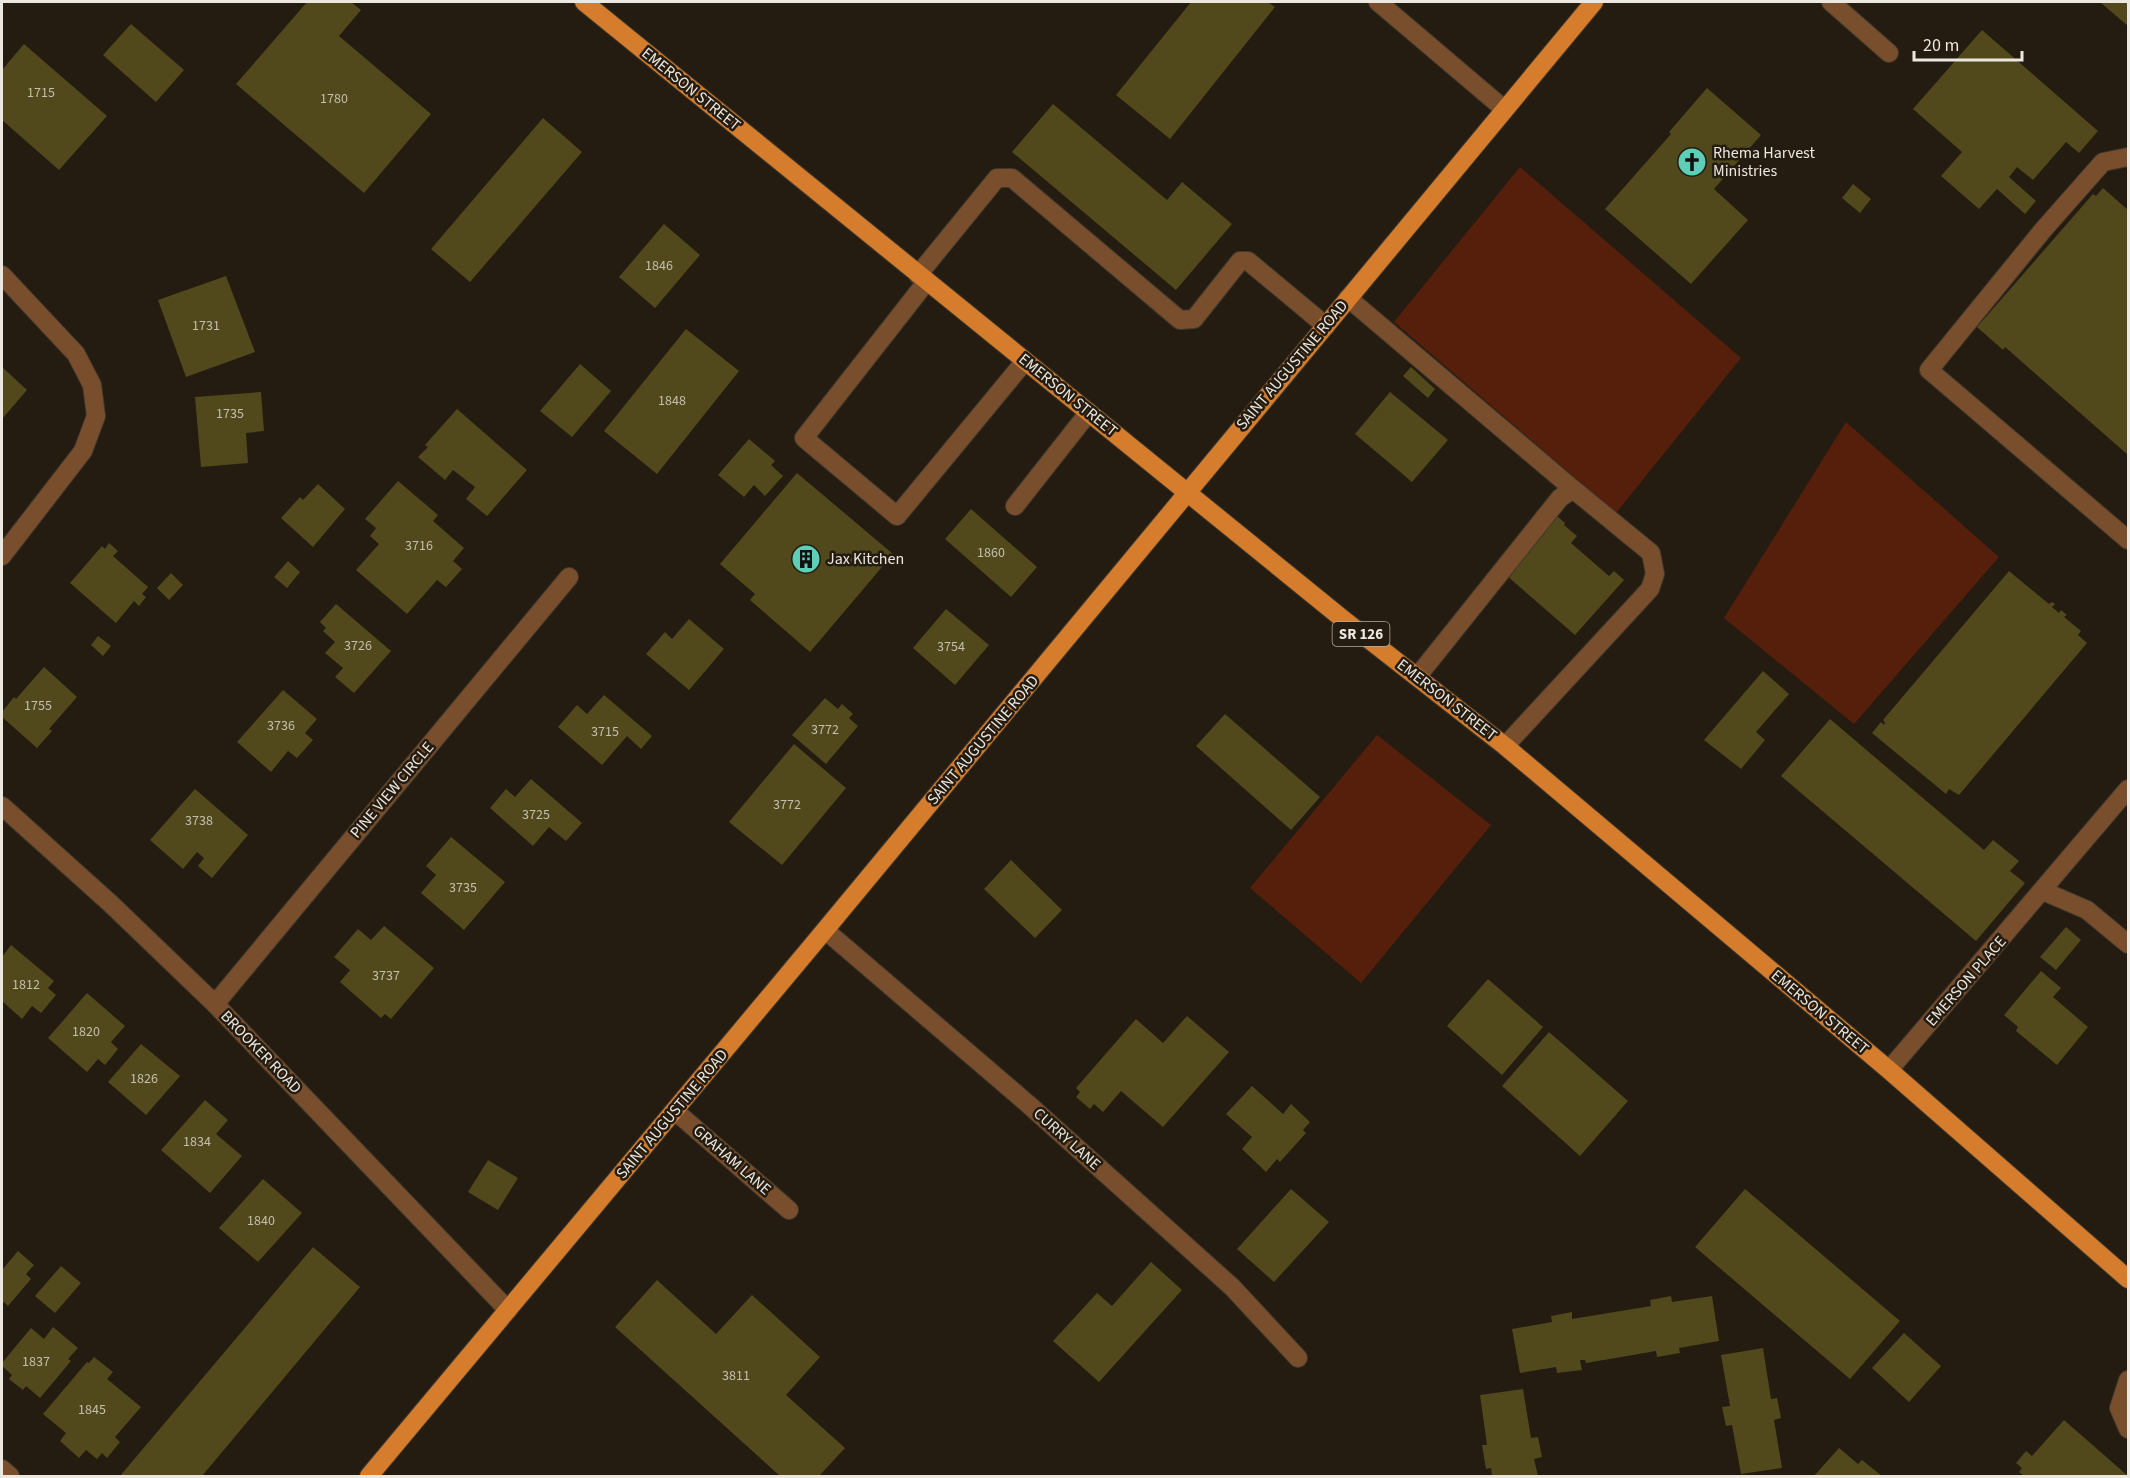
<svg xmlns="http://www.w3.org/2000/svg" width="2130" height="1478" font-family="'Source Sans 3',sans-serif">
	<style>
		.green { fill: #561f0c }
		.building { fill: #51481c }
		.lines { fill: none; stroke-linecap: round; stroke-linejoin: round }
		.minor-casing { stroke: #40382d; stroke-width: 20 }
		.major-casing { stroke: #40382d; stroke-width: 20 }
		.minor { stroke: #794e2c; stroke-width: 18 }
		.major { stroke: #d57d2d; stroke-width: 18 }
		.labels { text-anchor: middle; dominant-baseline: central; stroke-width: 5; stroke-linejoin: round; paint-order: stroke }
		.number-label { font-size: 14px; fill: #c5bfae }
		.shield { fill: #241c10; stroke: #b0aaa1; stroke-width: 1.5 }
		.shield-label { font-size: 15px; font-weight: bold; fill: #ece7df }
		.street-label { font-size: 16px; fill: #ece7df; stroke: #241c10 }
		.poi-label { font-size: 16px; fill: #ece7df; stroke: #241c10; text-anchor: start }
	</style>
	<rect width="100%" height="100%" fill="#241c10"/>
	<g class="green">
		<polygon points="1520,167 1741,358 1616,513 1394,322"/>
		<polygon points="1846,422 1999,557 1854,724 1724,618"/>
		<polygon points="1377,735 1491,825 1361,983 1250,888"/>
	</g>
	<g class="building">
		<polygon points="307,2 351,2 361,10 339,36 431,114 364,193 236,84"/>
		<polygon points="1191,2 1268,2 1275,7 1170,139 1116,95"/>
		<polygon points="2100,2 2128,2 2128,26"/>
		<polygon points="131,24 184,70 156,102 103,55"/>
		<polygon points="1982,30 2098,131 2079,153 2066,142 2033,180 2017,167 2009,177 2036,201 2025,214 1997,189 1979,209 1941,176 1962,152 1913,109"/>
		<polygon points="24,44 107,116 59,170 2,120 2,70"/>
		<polygon points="1707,88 1761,135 1714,189 1748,220 1691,284 1605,209 1671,134 1669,132"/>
		<polygon points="1053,104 1167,200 1182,182 1232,224 1176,290 1012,152"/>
		<polygon points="543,118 582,152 470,282 431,249"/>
		<polygon points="1853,184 1871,199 1860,213 1842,198"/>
		<polygon points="2103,188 2128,210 2128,455 2005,347 2003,350 1977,327 2093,194 2096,196"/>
		<polygon points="664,224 700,255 655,308 619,277"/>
		<polygon points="226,276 255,352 186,377 158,300"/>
		<polygon points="686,329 739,371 657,474 604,431"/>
		<polygon points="580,364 611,391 572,437 540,411"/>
		<polygon points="2,367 27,390 2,419"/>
		<polygon points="1411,367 1435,389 1428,398 1403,376"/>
		<polygon points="261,392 264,431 246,433 248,463 201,467 195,397"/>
		<polygon points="1390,392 1448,440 1412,482 1355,434"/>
		<polygon points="457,409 527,470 487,516 466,499 475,487 453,470 445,480 418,457 428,447 425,445"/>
		<polygon points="749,439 775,461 771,465 783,476 765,496 754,485 744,497 718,475"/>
		<polygon points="797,473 893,554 810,652 750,600 755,594 720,564"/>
		<polygon points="398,481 438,515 433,521 464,548 453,561 462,569 446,587 437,580 407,614 356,570 379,544 370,536 376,528 365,519"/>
		<polygon points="318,484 345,509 313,547 281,518 300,497 303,500"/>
		<polygon points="971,509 1037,567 1011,597 945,539"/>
		<polygon points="1557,516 1565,523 1564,525 1577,536 1571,543 1609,576 1614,571 1624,580 1575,635 1506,575"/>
		<polygon points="109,543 118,551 113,556 148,587 142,594 146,597 139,606 134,601 116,623 70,583 102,546 105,549"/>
		<polygon points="288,561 300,572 287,588 274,577"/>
		<polygon points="2009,571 2049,604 2052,602 2055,604 2052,607 2059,613 2061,610 2067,615 2064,617 2081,631 2078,635 2087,643 1959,795 1949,789 1946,794 1872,733 1881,722 1884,725 1885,722 1883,720"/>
		<polygon points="171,573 183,585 169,600 157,588"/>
		<polygon points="336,604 391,651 354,693 335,677 343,668 325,653 335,642 323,631 326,628 320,622"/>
		<polygon points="946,609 989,645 955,685 913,648"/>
		<polygon points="689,619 724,649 689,690 646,654 665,632 672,639"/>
		<polygon points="98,636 111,646 103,656 91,645"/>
		<polygon points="44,667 77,697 49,729 52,731 37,748 2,717 2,712 14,697 16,699"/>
		<polygon points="1763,671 1789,694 1756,732 1765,740 1741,769 1704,740"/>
		<polygon points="283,690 317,719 305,733 313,740 297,758 288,751 271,772 237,742"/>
		<polygon points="604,695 652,736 641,749 627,736 602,765 558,727 577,705 587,714"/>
		<polygon points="825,698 838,709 842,704 853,714 849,718 858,726 826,764 792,735"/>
		<polygon points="1225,714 1320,797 1291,830 1196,746"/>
		<polygon points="1830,719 1984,850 1993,840 2019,861 2010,871 2025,883 1976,941 1781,776"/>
		<polygon points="794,744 846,788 782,865 729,822"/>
		<polygon points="531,779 582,823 566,841 549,827 533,846 490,808 506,789 515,797"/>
		<polygon points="195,789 248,835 212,878 198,866 204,858 197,852 183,869 150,840"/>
		<polygon points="451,837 505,882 464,930 421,893 436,875 426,866"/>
		<polygon points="1011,860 1062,910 1035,938 984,889"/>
		<polygon points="384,926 434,968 391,1019 385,1014 381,1018 340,982 350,970 334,957 358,929 371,940"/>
		<polygon points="2066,927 2081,940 2056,970 2040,957"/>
		<polygon points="11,945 54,981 48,988 56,995 41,1013 32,1006 22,1019 2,1001 2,957"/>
		<polygon points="2041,971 2061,988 2053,997 2088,1027 2057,1065 2016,1031 2018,1027 2004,1015"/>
		<polygon points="1488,979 1543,1027 1502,1075 1447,1026"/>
		<polygon points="87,993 125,1026 111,1042 118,1049 105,1065 98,1059 87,1072 48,1038"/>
		<polygon points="1187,1016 1229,1052 1163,1127 1121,1091 1103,1112 1094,1104 1090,1109 1076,1097 1080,1092 1076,1088 1136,1019 1163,1043"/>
		<polygon points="1549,1032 1628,1101 1580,1156 1502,1086"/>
		<polygon points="141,1044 180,1076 146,1115 108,1082"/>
		<polygon points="1252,1086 1283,1114 1291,1104 1310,1122 1303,1130 1306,1133 1280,1162 1277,1159 1266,1172 1242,1149 1252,1137 1226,1114"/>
		<polygon points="205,1100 228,1120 216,1134 242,1156 210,1193 161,1150"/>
		<polygon points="488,1160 518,1178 498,1210 468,1192"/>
		<polygon points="263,1179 302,1213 258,1262 219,1228"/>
		<polygon points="1291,1189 1329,1222 1274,1282 1237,1249"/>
		<polygon points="1745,1189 1900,1321 1850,1379 1695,1247"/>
		<polygon points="313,1247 360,1287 202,1476 120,1476"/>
		<polygon points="18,1251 34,1265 26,1274 31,1279 8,1306 4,1302 2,1304 2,1270"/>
		<polygon points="1151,1262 1182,1290 1099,1382 1053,1341 1097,1293 1112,1306"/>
		<polygon points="61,1266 81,1283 55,1313 35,1296"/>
		<polygon points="657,1280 716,1334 752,1295 820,1357 786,1395 845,1448 819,1476 780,1476 615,1327"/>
		<polygon points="1671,1296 1672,1302 1712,1296 1719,1341 1679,1348 1680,1353 1657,1357 1656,1351 1586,1363 1585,1360 1580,1360 1582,1370 1557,1373 1556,1367 1520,1373 1512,1329 1552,1322 1551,1316 1572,1312 1572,1319 1651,1306 1650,1300"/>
		<polygon points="53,1327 78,1348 68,1359 71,1361 40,1398 26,1386 23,1390 9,1379 12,1375 2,1366 2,1363 31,1328 44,1339"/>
		<polygon points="1904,1333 1941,1366 1909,1402 1872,1368"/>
		<polygon points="1763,1348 1771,1399 1777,1398 1781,1418 1774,1420 1782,1468 1741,1474 1732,1425 1726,1426 1722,1407 1730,1406 1721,1355"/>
		<polygon points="94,1357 113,1372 107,1379 141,1407 115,1437 120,1442 107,1458 102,1453 97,1459 86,1450 79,1458 60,1441 66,1433 43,1414 87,1362 89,1363"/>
		<polygon points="1523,1389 1531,1438 1538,1437 1542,1457 1534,1459 1538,1476 1492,1476 1491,1468 1486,1469 1482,1445 1487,1445 1480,1395"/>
		<polygon points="2064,1420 2128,1476 2024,1476 2019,1472 2022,1468 2016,1463 2026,1451 2032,1456"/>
		<polygon points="1839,1448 1858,1464 1862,1460 1882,1476 1814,1476"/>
	</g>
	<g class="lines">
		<g class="minor-casing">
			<g id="minor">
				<polyline points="1378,2 1504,109"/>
				<polyline points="1831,2 1889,53"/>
				<polyline points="2128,157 2103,162 2043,230 1929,370 2128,540"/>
				<polyline points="2,275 76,354 92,385 96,416 83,451 2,556"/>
				<polyline points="918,275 997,178 1012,178 1180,320 1194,319 1240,261 1248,261 1326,326"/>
				<polyline points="927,281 804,438 897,516 1025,361"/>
				<polyline points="1348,298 1573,489"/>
				<polyline points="1015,506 1089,412"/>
				<polyline points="1417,677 1560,498 1573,489 1651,553 1655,574 1650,589 1505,746"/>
				<polyline points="2,806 111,904 215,1004 508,1310"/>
				<polyline points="2043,891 2087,910 2128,944"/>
				<polyline points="825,930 1028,1104 1232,1287 1298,1358"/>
				<polyline points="215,1004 569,577"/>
				<polyline points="1889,1070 2128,789"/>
				<polyline points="675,1111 789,1210"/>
				<polyline points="2128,1380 2119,1408 2128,1429"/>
				<polyline points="2,1469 10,1476"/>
			</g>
		</g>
		<g class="major-casing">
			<g id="major">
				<polyline points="584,2 1344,620 1505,746 1889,1070 2128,1279"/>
				<polyline points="369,1476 825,930 1594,2"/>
			</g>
		</g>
		<use href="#minor" class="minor"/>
		<use href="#major" class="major"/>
	</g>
	<defs>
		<g id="church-disc" transform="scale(1.5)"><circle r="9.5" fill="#5eceb7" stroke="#241c10"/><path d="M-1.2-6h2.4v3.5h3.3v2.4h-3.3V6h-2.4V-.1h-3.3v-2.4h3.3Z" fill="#111"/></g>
		<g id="building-disc" transform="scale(1.5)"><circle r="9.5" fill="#5eceb7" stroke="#241c10"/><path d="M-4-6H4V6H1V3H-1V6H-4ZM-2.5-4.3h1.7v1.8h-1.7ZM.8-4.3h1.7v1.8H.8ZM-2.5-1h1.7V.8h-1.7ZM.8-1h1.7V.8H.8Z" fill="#111"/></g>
	</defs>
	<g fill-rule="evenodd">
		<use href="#church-disc" x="1692" y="162"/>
		<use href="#building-disc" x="806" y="559"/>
	</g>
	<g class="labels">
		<g class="number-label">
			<text x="41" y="93">1715</text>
			<text x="334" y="99">1780</text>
			<text x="659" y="266">1846</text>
			<text x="206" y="326">1731</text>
			<text x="672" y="401">1848</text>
			<text x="230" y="414">1735</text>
			<text x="419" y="546">3716</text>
			<text x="991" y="553">1860</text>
			<text x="358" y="646">3726</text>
			<text x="951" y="647">3754</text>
			<text x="38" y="706">1755</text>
			<text x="281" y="726">3736</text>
			<text x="825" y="730">3772</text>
			<text x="605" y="732">3715</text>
			<text x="787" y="805">3772</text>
			<text x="536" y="815">3725</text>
			<text x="199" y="821">3738</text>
			<text x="463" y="888">3735</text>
			<text x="386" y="976">3737</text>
			<text x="26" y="985">1812</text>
			<text x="86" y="1032">1820</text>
			<text x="144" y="1079">1826</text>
			<text x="197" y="1142">1834</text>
			<text x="261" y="1221">1840</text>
			<text x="36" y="1362">1837</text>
			<text x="736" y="1376">3811</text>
			<text x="92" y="1410">1845</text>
		</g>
		<rect class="shield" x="1332.5" y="622" width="57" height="24" rx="4.5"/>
		<g class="shield-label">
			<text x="1361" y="634">SR 126</text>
		</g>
		<g class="street-label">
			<text transform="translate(691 89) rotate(39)">EMERSON STREET</text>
			<text transform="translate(1292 365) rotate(-50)">SAINT AUGUSTINE ROAD</text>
			<text transform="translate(1068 395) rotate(39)">EMERSON STREET</text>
			<text transform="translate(1447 700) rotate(38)">EMERSON STREET</text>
			<text transform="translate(983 740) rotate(-50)">SAINT AUGUSTINE ROAD</text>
			<text transform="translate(392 790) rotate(-50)">PINE VIEW CIRCLE</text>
			<text transform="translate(1966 981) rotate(-49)">EMERSON PLACE</text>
			<text transform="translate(1820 1012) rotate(40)">EMERSON STREET</text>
			<text transform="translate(261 1052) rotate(46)">BROOKER ROAD</text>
			<text transform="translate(672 1114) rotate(-50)">SAINT AUGUSTINE ROAD</text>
			<text transform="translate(1067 1139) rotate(42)">CURRY LANE</text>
			<text transform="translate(732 1160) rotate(41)">GRAHAM LANE</text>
		</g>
		<g class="poi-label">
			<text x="1713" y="153">Rhema Harvest<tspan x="1713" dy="18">Ministries</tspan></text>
			<text x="827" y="559">Jax Kitchen</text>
		</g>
	</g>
	<rect width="2130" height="1478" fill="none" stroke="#ece7df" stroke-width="6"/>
	<path d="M1914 51v9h108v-9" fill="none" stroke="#ece7df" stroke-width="3"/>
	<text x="1923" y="51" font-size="18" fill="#ece7df" stroke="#241c10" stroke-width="4.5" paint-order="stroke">20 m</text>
</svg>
